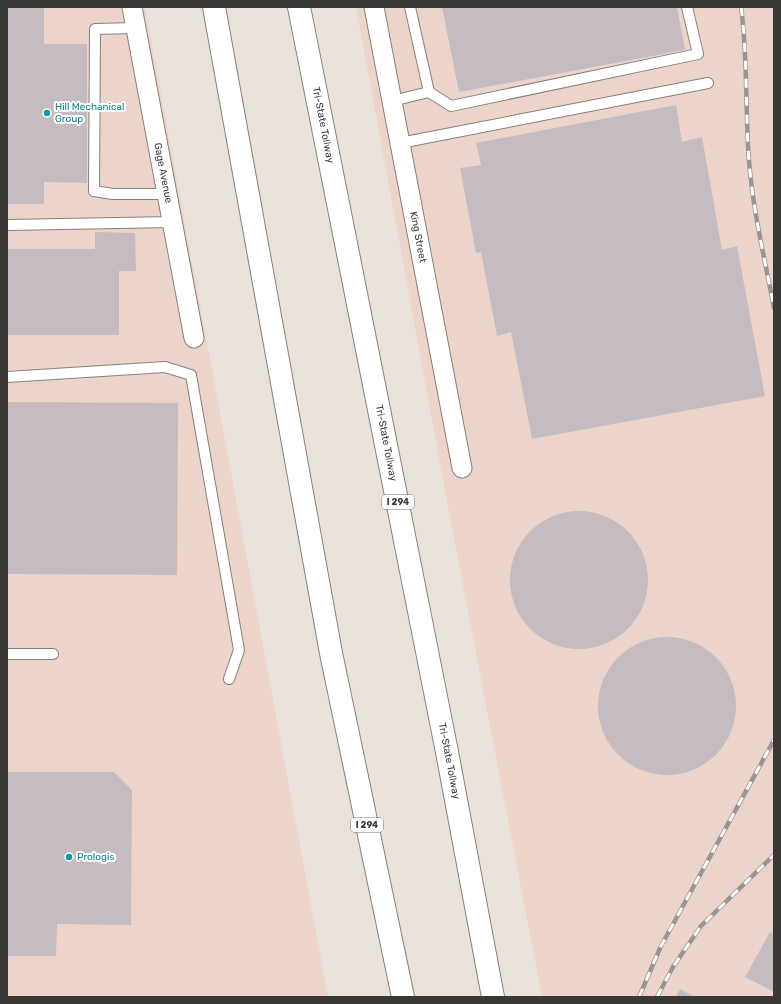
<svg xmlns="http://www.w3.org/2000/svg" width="781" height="1004" font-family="Rubik,sans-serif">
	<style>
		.industrial { fill: #ecd4ca }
		.building { fill: #c5bcc2 }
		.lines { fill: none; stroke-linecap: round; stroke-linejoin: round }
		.lane-casing { stroke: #878079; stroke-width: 12 }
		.street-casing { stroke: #878079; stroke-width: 21 }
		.highway-casing { stroke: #878079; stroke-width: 24 }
		.lane { stroke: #fff; stroke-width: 10 }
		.street { stroke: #fff; stroke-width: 19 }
		.highway { stroke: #fff; stroke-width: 22 }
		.rail-casing { stroke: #9a958f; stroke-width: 4.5 }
		.rail { stroke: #fff; stroke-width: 3; stroke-dasharray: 9; stroke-linecap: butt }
		.culture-dot { fill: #0f9aa8; stroke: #fff; stroke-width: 1.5 }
		.labels { text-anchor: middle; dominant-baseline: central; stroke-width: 4; stroke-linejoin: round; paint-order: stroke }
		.shield { fill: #fff; stroke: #757471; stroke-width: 1 }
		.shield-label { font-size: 9px; font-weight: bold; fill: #3a3834 }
		.culture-label { font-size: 10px; fill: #0d838f; stroke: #fff; text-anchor: start }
		.street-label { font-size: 10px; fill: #3a3834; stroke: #fff }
	</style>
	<rect width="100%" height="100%" fill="#e9e2da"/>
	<g class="industrial">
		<polygon points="7,7 145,7 328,997 7,997"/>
		<polygon points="356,7 774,7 774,997 542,997 449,512"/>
	</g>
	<g class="building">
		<polygon points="7,7 44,7 44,44 87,44 87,183 44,182 44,204 7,204"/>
		<polygon points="442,7 677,7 685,50 459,92"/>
		<polygon points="676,105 682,142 702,137 722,250 737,246 765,396 532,439 511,332 497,336 481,252 476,253 460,168 481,165 476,143"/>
		<polygon points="95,232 135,233 136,271 119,271 119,335 7,335 7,249 95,249"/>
		<polygon points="7,402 178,403 177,575 7,574"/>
		<circle cx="579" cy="580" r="69"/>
		<circle cx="667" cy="706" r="69"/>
		<polygon points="7,772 114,772 132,790 131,925 57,924 56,956 7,956"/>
		<polygon points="770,932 774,935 774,992 745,977"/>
		<polygon points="680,989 695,997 676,997"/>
	</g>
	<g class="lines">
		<g class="lane-casing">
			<g id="lane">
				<polyline points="136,28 95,29 94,191 113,194 167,194"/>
				<polyline points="429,92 451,106 698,54 687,7"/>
				<polyline points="392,101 429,92 410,7"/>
				<polyline points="400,143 708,83"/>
				<polyline points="7,225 172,222"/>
				<polyline points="7,377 165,367 191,375 239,650 229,679"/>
				<polyline points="7,654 53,654"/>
			</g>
		</g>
		<g class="street-casing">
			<g id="street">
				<polyline points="132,7 194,338"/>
				<polyline points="374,7 462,468"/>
			</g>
		</g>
		<g class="highway-casing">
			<g id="highway">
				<polyline points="214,7 331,653 403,997"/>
				<polyline points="299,7 447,752 493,997"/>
			</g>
		</g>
		<use href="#lane" class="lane"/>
		<use href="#street" class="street"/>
		<use href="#highway" class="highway"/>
		<g class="rail-casing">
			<g id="rail">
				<path d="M741,7C748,58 745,110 749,161C753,211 765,260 774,308"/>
				<polyline points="639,997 661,946 774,740"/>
				<polyline points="657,997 673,967 701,926 774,855"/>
			</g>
		</g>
		<use href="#rail" class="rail"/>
	</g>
	<g class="culture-dot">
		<circle cx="47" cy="113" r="4"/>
		<circle cx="69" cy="857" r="4"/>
	</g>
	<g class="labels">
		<g class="shield">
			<rect x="382" y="495" width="32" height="14" rx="3"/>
			<rect x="351" y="818" width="32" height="14" rx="3"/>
		</g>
		<g class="shield-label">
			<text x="398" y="502">I 294</text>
			<text x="367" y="825">I 294</text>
		</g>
		<g class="culture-label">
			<text x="55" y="107">Hill Mechanical<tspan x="55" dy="12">Group</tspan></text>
			<text x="77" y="857">Prologis</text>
		</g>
		<g class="street-label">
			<text transform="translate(323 125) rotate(79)">Tri-State Tollway</text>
			<text transform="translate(163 173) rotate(79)">Gage Avenue</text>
			<text transform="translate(418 237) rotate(79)">King Street</text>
			<text transform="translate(386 443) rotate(79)">Tri-State Tollway</text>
			<text transform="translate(449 761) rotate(79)">Tri-State Tollway</text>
		</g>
	</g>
	<rect width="781" height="1004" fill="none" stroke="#3a3834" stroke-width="16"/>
</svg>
